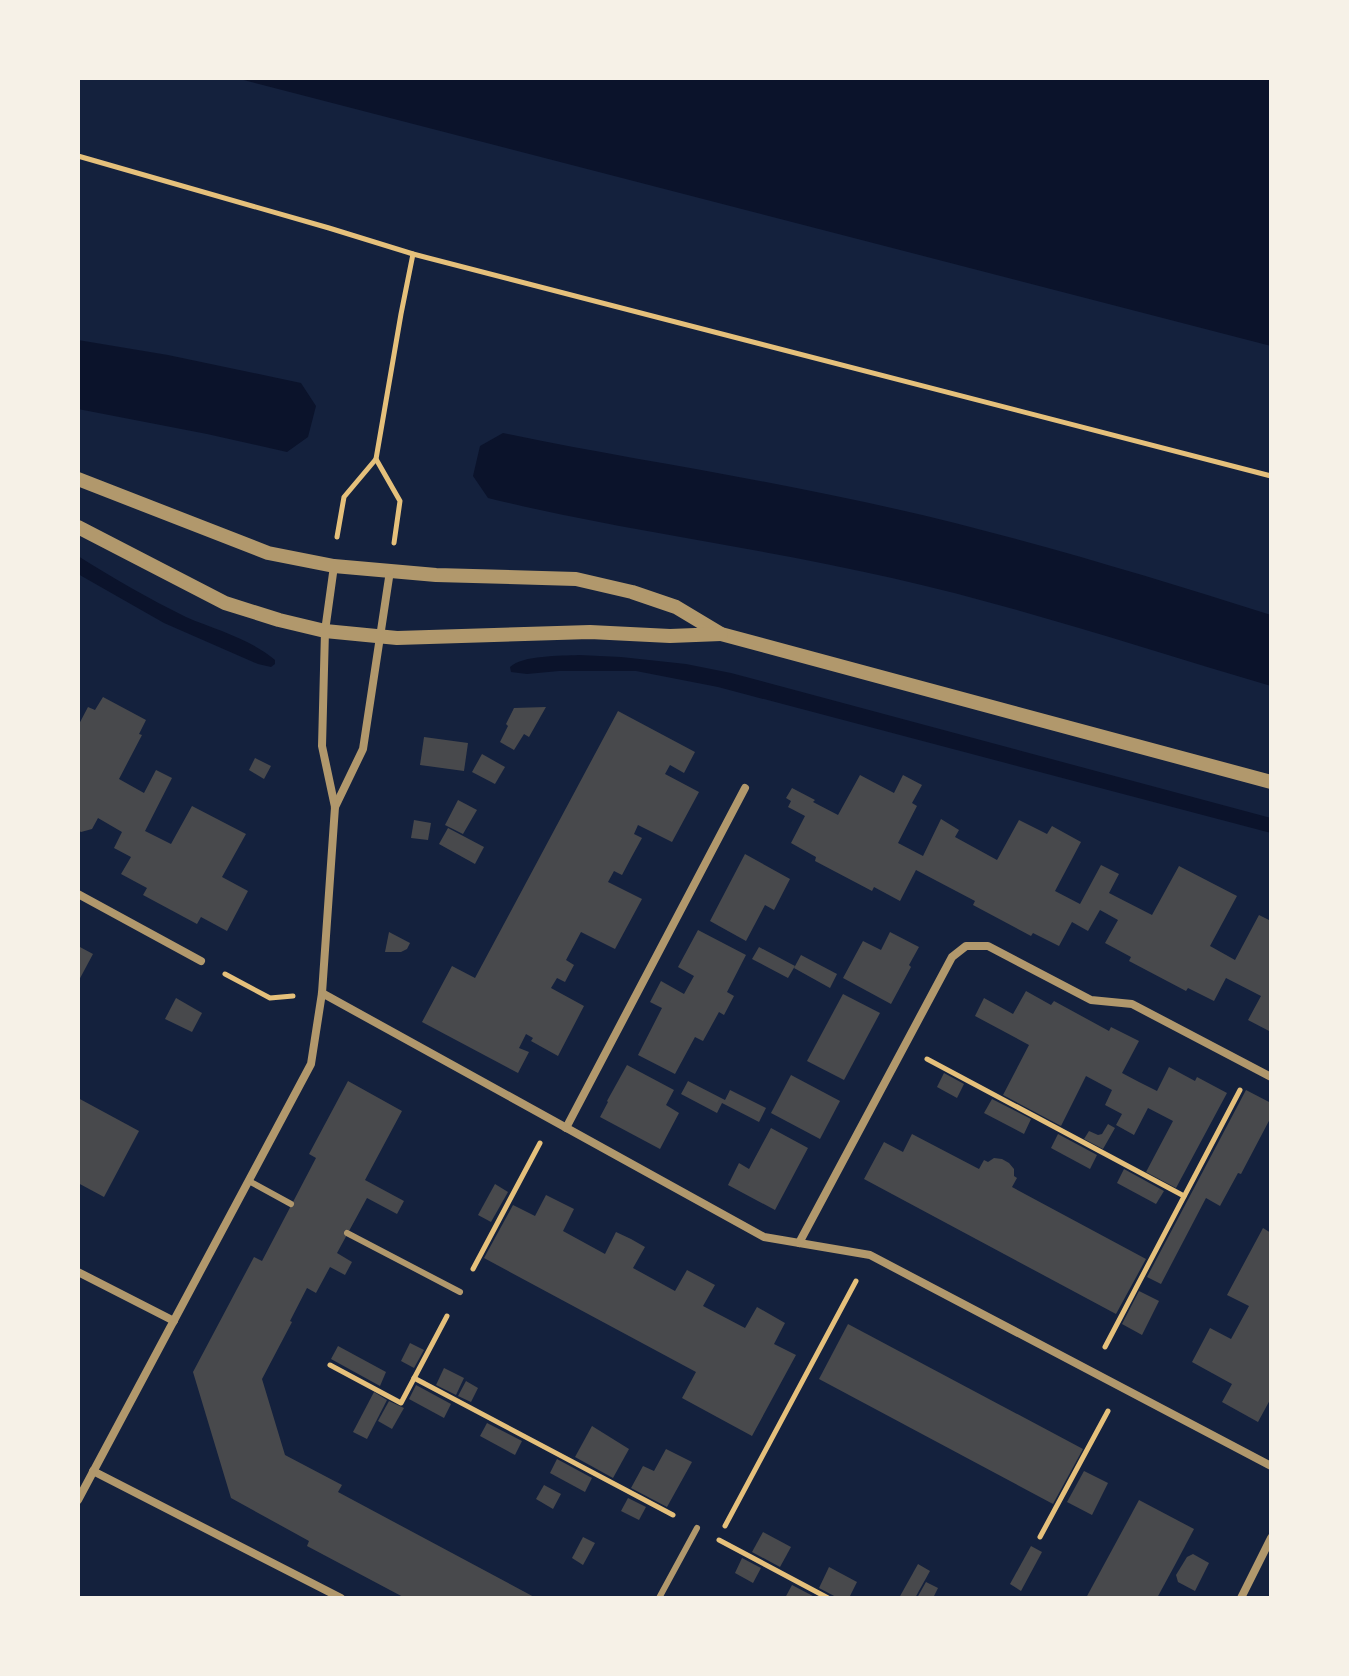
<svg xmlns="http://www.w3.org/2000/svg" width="1349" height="1676" font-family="'PT Sans',sans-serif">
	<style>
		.water { fill: #0b132b }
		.building { fill: #48494c }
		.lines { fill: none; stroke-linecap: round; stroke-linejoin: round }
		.path { stroke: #e5c07b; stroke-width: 5 }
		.service { stroke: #b1986c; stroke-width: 6 }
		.minor { stroke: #b1986c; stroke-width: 8 }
		.tertiary { stroke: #b1986c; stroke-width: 14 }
	</style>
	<rect width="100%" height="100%" fill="#14213d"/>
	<g class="water">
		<polygon points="236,78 1271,78 1271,346"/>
		<polygon points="78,340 168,355 301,383 316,406 308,437 287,452 207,434 78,409"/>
		<path d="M503,433C612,456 722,472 831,495C980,525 1126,569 1271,615V686C1145,649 1020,607 892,578C758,547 622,531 488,498L473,476L480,446Z"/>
		<path d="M78,556C113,578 149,599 186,617C216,630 249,638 275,660V664L271,667L258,664L164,623L78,574Z"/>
		<path d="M579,655L621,657L686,664L731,673L1271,818V833L718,687L636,671H559L527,674L511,672L510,667C523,655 560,656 579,655Z"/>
	</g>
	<g class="building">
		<polygon points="103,697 146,720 139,734 142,735 119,779 144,793 156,770 172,778 145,831 171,844 192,806 246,834 222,877 248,891 227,931 201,917 197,924 143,895 147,888 121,874 131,857 114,848 122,832 98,818 92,829 81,832 78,830 78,726 88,707 95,710"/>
		<polygon points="546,707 529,737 524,734 514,750 500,742 508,726 506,724 514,708"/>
		<polygon points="618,711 695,752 684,773 670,765 665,774 699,792 672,842 638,825 634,834 642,838 631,858 622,875 614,871 608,882 642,899 615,949 581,932 566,960 574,965 565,982 557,978 551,988 584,1006 558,1056 531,1041 533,1038 526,1034 519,1048 529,1052 518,1073 422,1022 452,966 475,978"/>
		<polygon points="424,737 468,743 464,771 420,765"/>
		<polygon points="482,754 505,767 495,784 472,772"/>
		<polygon points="255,758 271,766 264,779 249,770"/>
		<polygon points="860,775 894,793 903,775 922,785 912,803 917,806 898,843 923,856 941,819 959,830 955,837 997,860 1019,820 1047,834 1052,826 1081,842 1055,891 1080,904 1101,865 1119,874 1109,893 1152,915 1179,866 1237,896 1210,946 1235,960 1259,915 1271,921 1271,1032 1248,1020 1261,996 1226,978 1214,1001 1188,988 1186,991 1129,961 1131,957 1105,943 1118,920 1100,910 1088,931 1072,922 1059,946 1033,933 1031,936 973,905 975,901 916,870 900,901 874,887 872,891 815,861 816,857 791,843 805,816 788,807 791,801 786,798 792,788 815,800 813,802 838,815"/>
		<polygon points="458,800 477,810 463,834 445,825"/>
		<polygon points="414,820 431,823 428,840 411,838"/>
		<polygon points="448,828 484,847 475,864 439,844"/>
		<polygon points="745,854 790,879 774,910 765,905 746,941 710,921"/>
		<polygon points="698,930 746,955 727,992 734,996 724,1015 719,1012 703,1041 695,1037 675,1074 638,1055 662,1008 650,1002 661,981 684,994 694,976 678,967"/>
		<polygon points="389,932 410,943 407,949 401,952 385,952"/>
		<polygon points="890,932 919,947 909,965 911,967 891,1004 843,978 863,941 881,950"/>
		<polygon points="78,946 93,954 78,982"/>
		<polygon points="759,947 795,966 788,978 752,959"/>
		<polygon points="801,955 837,974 830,988 794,968"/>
		<polygon points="1026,991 1051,1005 1054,1001 1109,1031 1111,1027 1139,1041 1122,1073 1139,1082 1157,1091 1169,1067 1195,1081 1197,1077 1227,1093 1176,1188 1146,1172 1173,1121 1148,1108 1134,1135 1116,1125 1122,1114 1105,1105 1112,1090 1086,1076 1061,1126 1003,1095 1029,1045 975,1016 984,998 1013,1014"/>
		<polygon points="843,994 880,1013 844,1080 807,1061"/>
		<polygon points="176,998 202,1013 192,1032 165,1019"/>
		<polygon points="627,1065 674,1090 666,1105 679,1113 660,1149 600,1117 608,1102 607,1101"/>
		<polygon points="944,1073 964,1084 957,1098 937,1087"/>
		<polygon points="791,1075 840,1101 820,1139 771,1113"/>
		<polygon points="348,1081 402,1111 365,1180 404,1201 397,1214 367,1198 337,1253 352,1262 345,1275 330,1267 316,1293 307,1288 290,1321 292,1322 291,1324 262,1379 285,1455 342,1485 338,1492 536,1598 405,1598 307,1546 309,1541 231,1498 193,1372 254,1257 262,1261 316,1158 309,1154"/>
		<polygon points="688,1081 725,1100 730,1090 766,1108 759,1122 722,1103 717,1113 681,1094"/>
		<polygon points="1246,1090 1271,1103 1271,1117 1241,1174 1238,1173 1220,1206 1206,1198 1161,1284 1147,1277"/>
		<polygon points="78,1098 139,1131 104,1197 78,1183"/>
		<polygon points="992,1099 1031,1119 1024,1134 984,1113"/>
		<polygon points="1108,1124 1115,1128 1103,1149 1084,1139 1089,1131 1098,1135 1102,1134"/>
		<polygon points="771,1128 808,1148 775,1210 728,1185 739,1163 749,1169"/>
		<polygon points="912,1134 979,1169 984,1160 988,1162 994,1158 1002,1159 1009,1163 1014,1169 1014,1176 1017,1178 1012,1187 1146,1259 1116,1314 864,1179 884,1142 903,1152"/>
		<polygon points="1058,1134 1097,1155 1090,1169 1051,1148"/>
		<polygon points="1124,1169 1164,1191 1156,1204 1117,1183"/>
		<polygon points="495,1184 508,1192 491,1222 478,1215"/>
		<polygon points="546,1195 574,1209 563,1231 605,1254 616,1232 631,1239 645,1247 633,1268 675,1291 687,1270 715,1285 703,1306 745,1328 757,1307 785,1323 774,1344 796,1355 752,1436 682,1398 696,1372 484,1258 513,1205 535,1216"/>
		<polygon points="1263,1228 1271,1233 1271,1398 1258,1422 1222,1402 1232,1384 1192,1362 1210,1328 1231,1339 1249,1306 1227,1295"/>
		<polygon points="1139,1291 1159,1301 1142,1335 1122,1324"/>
		<polygon points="848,1324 1083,1449 1053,1504 819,1379"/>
		<polygon points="410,1343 424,1350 414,1368 401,1361"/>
		<polygon points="338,1346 386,1372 380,1386 331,1359"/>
		<polygon points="444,1368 464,1378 456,1395 436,1385"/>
		<polygon points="466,1381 478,1388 471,1402 458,1396"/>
		<polygon points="416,1385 451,1404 444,1418 409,1399"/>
		<polygon points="374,1392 387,1400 367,1439 353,1432"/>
		<polygon points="389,1401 404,1408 392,1429 378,1421"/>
		<polygon points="487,1423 522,1441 515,1455 480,1436"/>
		<polygon points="592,1426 629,1449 613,1478 575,1457"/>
		<polygon points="666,1449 692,1462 667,1507 631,1488 643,1466 654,1471"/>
		<polygon points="557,1459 592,1478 585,1492 550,1473"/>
		<polygon points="1084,1471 1108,1483 1092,1515 1067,1502"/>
		<polygon points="544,1485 561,1494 553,1509 536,1499"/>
		<polygon points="628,1498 646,1507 639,1520 621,1511"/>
		<polygon points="1139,1500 1194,1529 1176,1563 1157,1598 1086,1598"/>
		<polygon points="763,1532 791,1547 780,1567 752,1552"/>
		<polygon points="583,1537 595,1543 583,1565 572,1558"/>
		<polygon points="1031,1546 1042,1552 1021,1591 1010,1584"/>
		<polygon points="1193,1554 1209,1563 1195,1591 1178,1582 1176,1575 1187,1557"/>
		<polygon points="742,1558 761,1568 753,1583 735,1573"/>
		<polygon points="918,1564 930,1571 915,1598 899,1598"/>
		<polygon points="829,1567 857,1582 849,1598 838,1598 819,1588"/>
		<polygon points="926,1582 938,1588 933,1598 917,1598"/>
		<polygon points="792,1585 811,1595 817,1598 785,1598"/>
	</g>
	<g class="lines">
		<g class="path">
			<polyline points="78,156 329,228 413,254 1271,476"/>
			<polyline points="376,459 400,501 394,543"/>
			<polyline points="337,537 344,497 376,459 401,314 413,254"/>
			<polyline points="225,974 270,998 293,996"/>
			<polyline points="927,1059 1184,1196"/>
			<polyline points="473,1269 540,1143"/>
			<polyline points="1105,1347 1240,1090"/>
			<polyline points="330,1365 401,1403 447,1316"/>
			<polyline points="414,1378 673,1515"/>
			<polyline points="725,1526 856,1281"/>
			<polyline points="1040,1537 1108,1411"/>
			<polyline points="719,1540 828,1598"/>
		</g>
		<g class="service">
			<polyline points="249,1181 291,1204"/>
			<polyline points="347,1233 460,1292"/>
			<polyline points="659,1598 697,1528"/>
		</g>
		<g class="minor">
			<polyline points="335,807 363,749 390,571"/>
			<polyline points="78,894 201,961"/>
			<polyline points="322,993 764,1237 870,1255 1271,1466"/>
			<polyline points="566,1128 745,788"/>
			<polyline points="799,1243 952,957 966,946 988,946 1091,1000 1132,1004 1271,1077"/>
			<polyline points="78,1272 174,1321"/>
			<polyline points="93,1471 341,1598"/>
			<polyline points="78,1500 311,1064 322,993 335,807 322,746 325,631 334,566"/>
			<polyline points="1241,1598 1271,1538"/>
		</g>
		<g class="tertiary">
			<polyline points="78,479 268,553 334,566 436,575 576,579 632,592 676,607 721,634 1271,782"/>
			<polyline points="78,527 225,603 279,620 325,631 397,638 590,632 670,636 721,634"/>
		</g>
	</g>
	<rect width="1349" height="1676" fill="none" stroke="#f6f1e7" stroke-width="160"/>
</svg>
